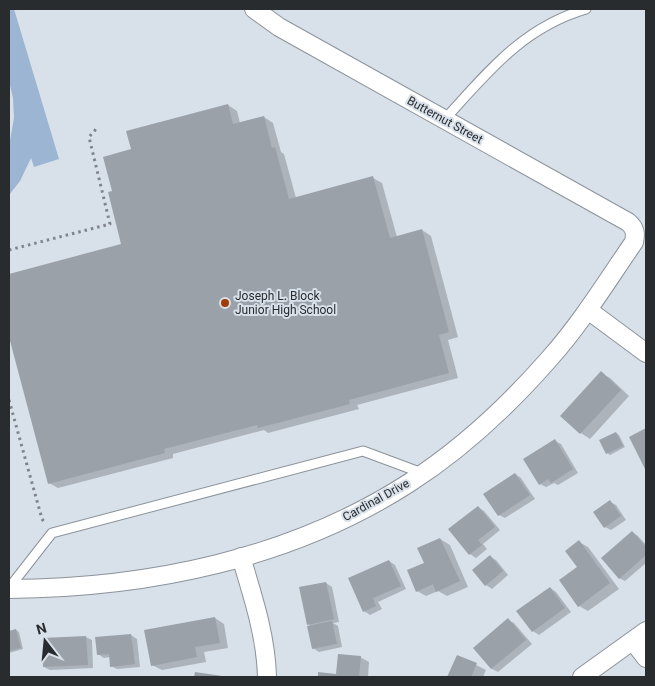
<svg xmlns="http://www.w3.org/2000/svg" width="655" height="686" font-family="Roboto,sans-serif">
	<style>
		.green { fill: #9bb5d3 }
		.shadow { fill: #0003 }
		.building { fill: #9aa1a9 }
		.lines { fill: none; stroke-linecap: round; stroke-linejoin: round }
		.service-casing { stroke: #8c939b; stroke-width: 11 }
		.minor-casing { stroke: #8c939b; stroke-width: 20 }
		.path { stroke: #80858b; stroke-width: 3; stroke-dasharray: 2.5 4; stroke-linecap: butt }
		.service { stroke: #fff; stroke-width: 9 }
		.minor { stroke: #fff; stroke-width: 18 }
		.poi-dot { fill: #9f3b03; stroke: #d8e0e9; stroke-width: 2 }
		.labels { text-anchor: middle; dominant-baseline: central; stroke-width: 4; stroke-linejoin: round; paint-order: stroke }
		.street-label { font-size: 12px; fill: #292c2f; stroke: #d8e0e9 }
		.poi-label { font-size: 12px; fill: #292c2f; stroke: #d8e0e9; text-anchor: start }
	</style>
	<rect width="100%" height="100%" fill="#d8e0e9"/>
	<polygon class="green" points="9,9 14,9 59,159 34,167 31,158 20,181 9,195 9,146 14,118 13,98 9,81"/>
	<g class="shadow">
		<polygon points="228,105 237,111 240,123 264,117 273,123 281,152 284,154 296,198 373,178 382,183 397,237 422,230 431,236 458,337 448,340 458,378 357,405 359,409 268,433 264,430 173,454 173,458 58,488 49,483 9,332 9,275 123,244 113,192 133,150"/>
		<polygon points="601,373 610,378 629,396 590,439 581,433 562,416"/>
		<polygon points="616,433 619,435 625,447 610,455 607,453"/>
		<polygon points="555,441 561,444 578,473 558,485 554,483 546,487 540,484"/>
		<polygon points="515,474 521,478 535,499 505,518 499,515"/>
		<polygon points="610,502 616,505 626,520 611,530 605,527"/>
		<polygon points="478,507 484,511 500,530 483,544 487,549 476,558 470,554 450,530"/>
		<polygon points="632,532 638,536 646,545 646,563 625,581 619,578"/>
		<polygon points="440,539 450,545 468,587 447,596 438,591 426,596 417,591 425,563"/>
		<polygon points="579,542 588,547 619,589 588,611 579,606"/>
		<polygon points="490,557 496,560 508,575 492,589 486,585"/>
		<polygon points="389,561 395,565 406,589 378,602 382,609 370,615 364,611"/>
		<polygon points="326,583 332,587 339,622 333,623 338,626 342,647 319,652 313,648 312,627 308,624"/>
		<polygon points="550,588 556,592 571,612 539,635 533,631"/>
		<polygon points="215,618 224,624 228,648 204,652 206,662 162,670 152,665"/>
		<polygon points="508,620 514,623 532,644 498,672 492,669 474,648"/>
		<polygon points="16,630 19,632 23,649 9,653 9,632"/>
		<polygon points="131,635 137,639 140,667 117,669 111,666 110,657 104,658 98,654 97,638"/>
		<polygon points="86,637 92,640 93,668 50,670 44,667"/>
		<polygon points="458,656 486,670 483,677 448,677"/>
		<polygon points="360,657 369,662 368,677 319,677 320,674 338,675"/>
	</g>
	<g class="building">
		<polygon points="228,104 233,124 264,116 272,148 275,147 289,199 373,176 390,238 422,229 449,332 439,335 449,373 349,400 350,404 258,428 257,425 164,449 165,453 48,484 9,337 9,274 121,244 108,192 112,191 103,157 131,149 126,131"/>
		<polygon points="601,371 621,390 580,434 560,416"/>
		<polygon points="646,428 646,471 629,437"/>
		<polygon points="616,432 623,446 606,454 599,440"/>
		<polygon points="555,439 573,469 551,483 548,479 539,485 523,459"/>
		<polygon points="515,473 530,495 498,516 483,494"/>
		<polygon points="610,500 621,516 604,528 593,512"/>
		<polygon points="478,506 495,527 478,540 482,545 469,555 448,529"/>
		<polygon points="632,531 646,547 646,555 619,579 601,558"/>
		<polygon points="440,538 460,581 436,592 433,584 416,592 407,570 424,563 417,548"/>
		<polygon points="579,540 610,583 578,607 559,580 577,567 565,551"/>
		<polygon points="490,555 503,571 485,586 472,570"/>
		<polygon points="389,560 401,586 373,598 376,606 363,612 348,578"/>
		<polygon points="326,582 334,619 307,625 299,587"/>
		<polygon points="550,587 565,608 532,632 516,611"/>
		<polygon points="215,617 220,643 195,647 197,657 151,666 144,630"/>
		<polygon points="508,618 526,640 491,669 473,648"/>
		<polygon points="332,621 337,644 312,649 307,626"/>
		<polygon points="16,629 21,648 9,651 9,631"/>
		<polygon points="131,634 135,664 110,667 109,654 97,655 95,637"/>
		<polygon points="86,636 88,665 43,667 42,638"/>
		<polygon points="338,654 361,656 359,677 318,677 318,672 336,674"/>
		<polygon points="457,655 477,663 471,677 447,677"/>
		<polygon points="195,672 222,676 222,677 194,677"/>
	</g>
	<g class="lines">
		<g class="service-casing">
			<g id="service">
				<path d="M445,119C488,72 522,28 586,9"/>
				<polyline points="9,588 52,533 363,451 422,473"/>
			</g>
		</g>
		<g class="minor-casing">
			<g id="minor">
				<polyline points="588,310 646,353"/>
				<path d="M241,557C253,597 266,636 267,677"/>
				<path d="M9,589C148,588 291,559 409,483C462,449 509,405 550,358C582,322 607,281 634,242C636,233 635,228 628,222L279,27L254,9"/>
				<polyline points="633,641 646,658"/>
				<polyline points="582,677 646,631"/>
			</g>
		</g>
		<g class="path">
			<polyline points="9,250 110,224 89,137 97,128"/>
			<polyline points="9,400 42,519 45,523"/>
		</g>
		<use href="#service" class="service"/>
		<use href="#minor" class="minor"/>
	</g>
	<circle class="poi-dot" cx="225" cy="303" r="5"/>
	<g class="labels">
		<g class="street-label">
			<text transform="translate(445 120) rotate(29)">Butternut Street</text>
			<text transform="translate(376 500) rotate(-29)">Cardinal Drive</text>
		</g>
		<g class="poi-label">
			<text x="235" y="296">Joseph L. Block<tspan x="235" dy="14">Junior High School</tspan></text>
		</g>
	</g>
	<rect width="655" height="686" fill="none" stroke="#292c2f" stroke-width="20"/>
	<g transform="translate(45 641) rotate(344)" stroke="#d8e0e9" stroke-width="4" paint-order="stroke">
	<path d="M0-4L9 19L0 12L-9 19Z" fill="#292c2f"/>
	<text y="-8" font-size="14" font-weight="bold" text-anchor="middle" fill="#292c2f">N</text>
	</g>
</svg>
